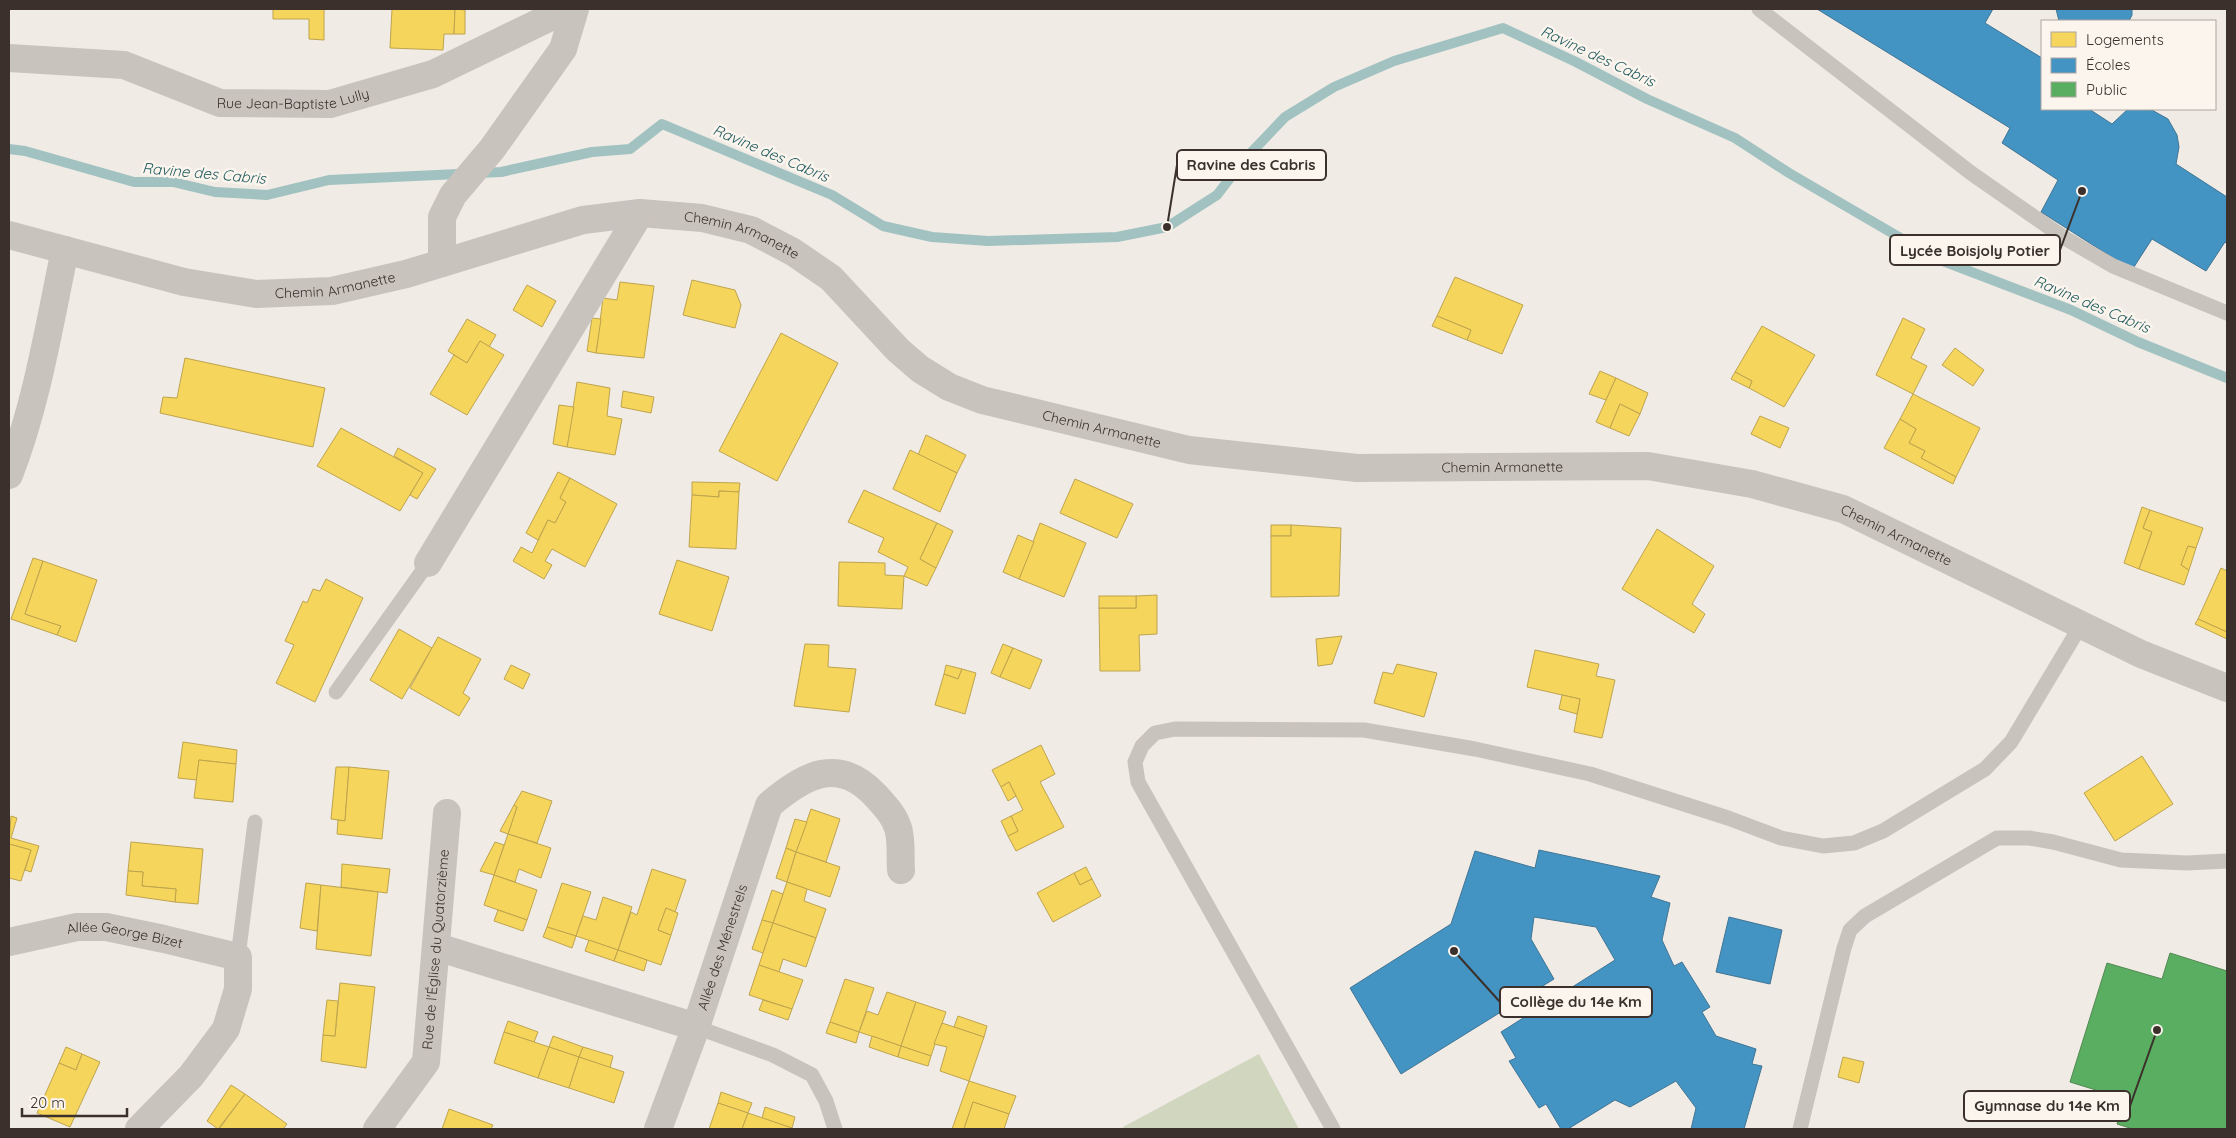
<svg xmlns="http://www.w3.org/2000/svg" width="2236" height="1138" font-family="Quicksand,sans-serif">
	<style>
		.pitch { fill: #d1d6bf }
		.homes { fill: #f6d55c; stroke: #bea44d }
		.schools { fill: #4393c3; stroke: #417595 }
		.public { fill: #5aae61; stroke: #518851 }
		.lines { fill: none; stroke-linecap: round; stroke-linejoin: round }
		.stream { stroke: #a1c2c1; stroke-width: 10 }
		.lane { stroke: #c9c3be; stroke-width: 15 }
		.street { stroke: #c9c3be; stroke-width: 28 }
		.labels { text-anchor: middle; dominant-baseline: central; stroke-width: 5; stroke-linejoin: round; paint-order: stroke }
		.street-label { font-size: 14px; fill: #3b302b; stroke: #fbf5ee }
		.water-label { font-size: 15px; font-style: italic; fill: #1f5a5e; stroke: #fbf5ee }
		.leader { fill: none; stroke: #3b302b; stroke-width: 2 }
		.callout-dot { fill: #3b302b; stroke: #fbf5ee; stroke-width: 2 }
		.callout { fill: #fbf5ee; stroke: #3b302b; stroke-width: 2 }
		.callout-label { font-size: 15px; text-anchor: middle; font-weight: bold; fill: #3b302b }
	</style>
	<rect width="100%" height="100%" fill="#f0ebe5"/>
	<polygon class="pitch" points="1259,1054 1299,1129 1124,1129 1123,1127"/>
	<g class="homes">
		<polygon points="273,9 324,9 324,40 309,39 309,19 273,19"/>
		<polygon points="392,9 455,9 454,34 444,34 443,50 390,48"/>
		<polygon points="455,9 465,10 465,34 454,34"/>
		<polygon points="1455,277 1523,305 1502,354 1467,340 1471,330 1437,316"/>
		<polygon points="692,280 735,290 741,305 735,328 683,315"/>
		<polygon points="620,282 654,286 644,358 596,353 603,298 617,300"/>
		<polygon points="527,285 556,301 542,327 513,310"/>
		<polygon points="1437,316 1471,330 1467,340 1432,326"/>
		<polygon points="592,318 601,319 596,353 587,351"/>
		<polygon points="1903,318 1925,329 1911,358 1927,366 1913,394 1876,375"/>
		<polygon points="467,319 496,335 489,347 480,341 467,363 448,351"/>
		<polygon points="1762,326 1815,355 1784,407 1749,388 1752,381 1735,372"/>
		<polygon points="781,333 838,363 777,481 719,451"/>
		<polygon points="480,341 504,355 467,415 430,394 454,355 467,363"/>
		<polygon points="1955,348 1984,370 1973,386 1942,365"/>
		<polygon points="185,358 325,388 313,447 160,413 163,397 177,398"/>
		<polygon points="1600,371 1616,378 1606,400 1589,394"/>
		<polygon points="1735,372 1752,381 1749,388 1731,379"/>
		<polygon points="1616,378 1648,393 1640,414 1620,404 1610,428 1596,422"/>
		<polygon points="577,382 610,388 607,416 622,419 615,455 567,447"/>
		<polygon points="623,391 654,397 651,413 621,407"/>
		<polygon points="1913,394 1980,428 1956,477 1921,458 1925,451 1909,443 1916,429 1900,419"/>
		<polygon points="1620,404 1640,414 1629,436 1610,428"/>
		<polygon points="559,405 574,407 567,447 553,444"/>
		<polygon points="1760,416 1789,428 1780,448 1751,434"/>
		<polygon points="1900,419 1916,429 1909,443 1925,451 1921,458 1956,477 1953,484 1884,448"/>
		<polygon points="341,428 423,473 400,511 317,466"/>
		<polygon points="926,435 966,455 957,473 918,455"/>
		<polygon points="398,448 436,469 417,499 410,495 423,473 394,456"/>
		<polygon points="910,450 957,473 940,512 893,489"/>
		<polygon points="558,472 570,478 560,498 566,502 555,523 548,520 538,540 526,533"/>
		<polygon points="570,478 617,504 585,567 552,549 545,561 552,565 544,579 513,561 521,547 532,553 548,520 555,523 566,502 560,498"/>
		<polygon points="1075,479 1133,504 1117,538 1060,513"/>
		<polygon points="692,482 740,483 739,492 719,491 719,497 692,495"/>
		<polygon points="864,490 937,523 920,559 936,568 927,586 904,576 908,567 878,552 884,538 848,522"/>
		<polygon points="719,491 739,492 736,549 689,547 692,495 719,497"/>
		<polygon points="2142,507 2150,510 2143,528 2152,532 2139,569 2124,563"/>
		<polygon points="2150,510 2203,528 2196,548 2188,546 2181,565 2189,570 2184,585 2139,569 2152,532 2143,528"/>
		<polygon points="937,523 953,531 936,568 920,559"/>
		<polygon points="1040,523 1086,543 1064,597 1019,579"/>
		<rect x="1271" y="525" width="20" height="11"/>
		<polygon points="1291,525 1341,528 1339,596 1271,597 1271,536 1291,536"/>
		<polygon points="1657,529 1714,566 1692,604 1705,614 1694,633 1622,589"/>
		<polygon points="1018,535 1034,542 1019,579 1003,572"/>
		<polygon points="2188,546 2196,548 2189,570 2181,565"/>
		<polygon points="33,558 43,561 25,614 61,626 57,635 11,619"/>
		<polygon points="677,560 729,577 712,631 659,614"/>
		<polygon points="43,561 97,580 76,642 57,635 61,626 25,614"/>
		<polygon points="839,562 885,563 885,575 904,576 902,609 838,606"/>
		<polygon points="2221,568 2227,571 2227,632 2198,619"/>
		<polygon points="326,579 363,598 315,702 276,683 294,645 285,641 303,601 307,603 313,589 320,591"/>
		<polygon points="1157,595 1157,634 1139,635 1140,671 1100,671 1099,608 1136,608 1136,596"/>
		<rect x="1099" y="596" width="37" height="12"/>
		<polygon points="2198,619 2227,632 2227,639 2195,624"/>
		<polygon points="399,629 432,648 402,699 370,680"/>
		<polygon points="1342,636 1332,664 1318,666 1316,639"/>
		<polygon points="438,637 481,659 463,693 470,698 459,716 410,688"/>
		<polygon points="805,644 829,645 828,667 856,669 849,712 794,706"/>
		<polygon points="1003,644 1013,648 1000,677 991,673"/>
		<polygon points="1013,648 1042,660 1030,689 1000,677"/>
		<polygon points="1535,650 1599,664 1596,676 1615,680 1602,738 1574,732 1580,699 1527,687"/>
		<polygon points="1397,664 1437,673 1424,717 1374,703 1383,672 1393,674"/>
		<polygon points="511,665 530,674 523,689 504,679"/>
		<polygon points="946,665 962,669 958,679 944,674"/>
		<polygon points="962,669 976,673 965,714 935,705 944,674 958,679"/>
		<polygon points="1562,695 1580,699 1577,714 1559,709"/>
		<polygon points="183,742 237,750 236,764 199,760 197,780 178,778"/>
		<polygon points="1041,745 1055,774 1040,782 1064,827 1016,851 1008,836 1018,831 1011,816 1023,810 1009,782 1001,787 992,770"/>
		<polygon points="2142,756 2173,804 2115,841 2084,793"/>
		<polygon points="199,760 236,764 233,802 194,798"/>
		<polygon points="336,767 349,767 345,821 331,819"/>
		<polygon points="349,767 389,771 382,839 337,834 338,820 345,821"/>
		<polygon points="1009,782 1016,796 1008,801 1001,787"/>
		<polygon points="522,791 552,801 537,843 508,834 517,807 514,805"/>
		<polygon points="514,805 517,807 508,834 500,831"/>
		<polygon points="811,809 840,819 826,862 796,852"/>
		<polygon points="11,816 17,818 11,838 39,846 31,872 25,870 31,850 9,844"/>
		<polygon points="1011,816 1018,831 1008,836 1001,821"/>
		<polygon points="795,819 807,822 796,852 786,848"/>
		<polygon points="508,834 551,848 541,878 519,869 515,882 494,875"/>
		<polygon points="131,842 203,849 198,904 175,902 176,889 142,886 143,872 128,871"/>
		<polygon points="495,842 504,845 494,875 480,871"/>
		<polygon points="9,844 31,850 21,881 9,878"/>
		<polygon points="786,848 796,852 787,882 776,878"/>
		<polygon points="796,852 840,867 830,897 787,882"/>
		<polygon points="342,864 390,869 387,893 341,887"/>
		<polygon points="1086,867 1092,879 1080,885 1074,873"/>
		<polygon points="652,869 686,880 675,912 666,908 658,930 671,935 661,965 618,950 631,912 637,915"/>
		<polygon points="128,871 143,872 142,886 176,889 175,902 126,895"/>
		<polygon points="1074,873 1080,885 1092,879 1101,896 1053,922 1037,893"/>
		<polygon points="494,875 537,890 527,920 484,905"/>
		<polygon points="787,882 807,889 804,901 826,909 816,938 773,923"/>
		<polygon points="306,883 321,885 317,931 300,928"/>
		<polygon points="562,883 591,892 576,936 547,927"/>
		<polygon points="321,885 378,892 371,956 316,949"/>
		<polygon points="772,890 783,894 773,923 762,920"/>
		<polygon points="603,897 632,907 618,950 576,936 583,916 596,920"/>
		<polygon points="666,908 678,913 671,935 658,930"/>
		<polygon points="498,910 527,920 523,931 494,921"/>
		<polygon points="762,920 773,923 763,953 752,949"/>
		<polygon points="773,923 816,938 806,967 783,959 779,972 759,965"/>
		<polygon points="547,927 576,936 572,948 543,937"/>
		<polygon points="589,940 618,950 614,961 585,951"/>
		<polygon points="618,950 647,960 644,971 614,961"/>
		<polygon points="759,965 803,980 792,1009 749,995"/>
		<polygon points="845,979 874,988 859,1032 830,1022"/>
		<polygon points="340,983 375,987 366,1068 321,1061 323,1035 335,1036"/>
		<polygon points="887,992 916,1002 901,1046 859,1032 867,1011 878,1015"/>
		<polygon points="327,1000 338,1001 335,1036 323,1035"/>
		<polygon points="763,1000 792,1009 788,1020 759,1010"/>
		<polygon points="916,1002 946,1012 931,1056 901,1046"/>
		<polygon points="958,1016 987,1026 984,1037 954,1027"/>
		<polygon points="508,1021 538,1032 534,1042 504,1032"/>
		<polygon points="830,1022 859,1032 856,1043 826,1033"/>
		<polygon points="942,1023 984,1037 969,1081 940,1071 947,1047 934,1044"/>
		<polygon points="504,1032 549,1047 538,1078 494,1063"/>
		<polygon points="553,1036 583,1047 579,1057 549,1047"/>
		<polygon points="872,1036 901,1046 898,1057 869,1047"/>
		<polygon points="901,1046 931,1056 928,1066 898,1057"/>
		<polygon points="66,1047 82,1054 76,1070 59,1063"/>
		<polygon points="549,1047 579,1057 569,1088 538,1078"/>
		<polygon points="583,1047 613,1056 610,1068 579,1057"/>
		<polygon points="82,1054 100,1062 70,1127 37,1113 59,1063 76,1070"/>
		<polygon points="579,1057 624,1072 614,1103 569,1088"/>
		<polygon points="1843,1057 1864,1062 1859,1083 1838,1077"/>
		<polygon points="969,1081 1016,1096 1009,1114 973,1102 964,1129 952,1129"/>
		<polygon points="231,1085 245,1094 218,1129 207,1121"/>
		<polygon points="721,1092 752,1103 748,1113 718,1103"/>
		<polygon points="245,1094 287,1124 283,1129 219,1129"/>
		<polygon points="973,1102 1009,1114 1004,1129 964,1129"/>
		<polygon points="718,1103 748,1113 742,1129 709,1129"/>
		<polygon points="765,1107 795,1117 792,1128 762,1118"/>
		<polygon points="449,1109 493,1125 491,1129 442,1129"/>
		<polygon points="748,1113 792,1128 791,1129 742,1129"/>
	</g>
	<g class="schools">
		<polygon points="1817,9 1993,9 1985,23 2042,58 2042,109 2089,109 2112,124 2128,109 2150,109 2168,119 2177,135 2179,147 2176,164 2227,197 2227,244 2225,242 2206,271 2152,239 2132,270 2041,212 2058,180 2002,143 2010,128"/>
		<polygon points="2056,9 2132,9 2132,15 2129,21 2059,21"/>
		<polygon points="1539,850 1660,876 1651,897 1670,903 1662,940 1674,966 1682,962 1710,1007 1702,1012 1716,1036 1756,1049 1752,1064 1762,1066 1744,1129 1691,1129 1696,1108 1676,1081 1630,1107 1615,1100 1568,1129 1561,1129 1546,1104 1539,1108 1509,1061 1516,1058 1501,1032 1615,960 1596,927 1534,917 1531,939 1554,979 1401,1074 1350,988 1451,924 1475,851 1535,868"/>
		<polygon points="1729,917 1782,930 1770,984 1716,972"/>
	</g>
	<polygon class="public" points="2170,953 2227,971 2227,1129 2133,1129 2117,1124 2125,1099 2070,1082 2107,963 2162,979"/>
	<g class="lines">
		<polyline class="stream" points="9,149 25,151 134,182 173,182 215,192 267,195 329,180 501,172 592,152 630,149 662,124 832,195 883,226 932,237 988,241 1117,237 1167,227 1217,195 1244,160 1285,117 1334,87 1394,61 1503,28 1576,62 1647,99 1735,138 1789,173 1935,258 2071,310 2138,342 2227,378"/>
		<g class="lane">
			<polyline points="1759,9 1971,173 2063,237 2113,266 2227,313"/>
			<polyline points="336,692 428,563"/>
			<polyline points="238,957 255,822"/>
			<polyline points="696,1027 773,1055 812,1075 826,1101 835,1129"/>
			<polyline points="1333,1129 1138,782 1135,762 1142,746 1155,733 1175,729 1364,730 1475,749 1590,774 1728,818 1781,838 1823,846 1854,843 1883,831 1985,769 2011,742 2081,625"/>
			<polyline points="1800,1129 1844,948 1850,930 1865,916 1997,838 2029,838 2053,842 2121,860 2187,863 2227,861"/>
		</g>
		<g class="street">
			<path id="s1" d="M9,58L124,65L220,103L330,104L433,74L567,9"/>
			<path id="s2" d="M9,235L184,282L256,294L332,291L406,274L583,220L640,213L702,218L751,230L793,252L831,278L898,350L920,369L949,387L982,400L1189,450L1357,468L1648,466L1752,484L1843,509L2141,654L2227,688"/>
			<polyline points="442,263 442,217 453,195 492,149 563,49 575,9"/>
			<path d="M9,475C37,403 49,326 65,250"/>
			<polyline points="428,563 640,213"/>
			<path id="s3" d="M9,942L77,927H106L164,939L238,957V989L226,1029L191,1076L139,1129"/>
			<path id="s4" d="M437,947L696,1027L769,805C805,774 839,756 876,796C885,806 894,815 898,828C902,840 900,857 901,870"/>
			<path id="s5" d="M377,1129L426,1062L447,813"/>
			<polyline points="658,1129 696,1027"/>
		</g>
	</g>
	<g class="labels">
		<g class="street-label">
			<text stroke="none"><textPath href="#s1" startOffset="292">Rue Jean-Baptiste Lully</textPath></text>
			<text stroke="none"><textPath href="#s2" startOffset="754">Chemin Armanette</textPath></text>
			<text stroke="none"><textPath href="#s2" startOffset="334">Chemin Armanette</textPath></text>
			<text stroke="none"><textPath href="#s2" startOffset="1175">Chemin Armanette</textPath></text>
			<text stroke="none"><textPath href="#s2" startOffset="1579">Chemin Armanette</textPath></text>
			<text stroke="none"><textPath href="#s2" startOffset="1984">Chemin Armanette</textPath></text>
			<text stroke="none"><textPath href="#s3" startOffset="118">Allée George Bizet</textPath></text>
			<text stroke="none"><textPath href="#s4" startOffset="355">Allée des Ménestrels</textPath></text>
			<text stroke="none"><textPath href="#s5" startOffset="196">Rue de l'Église du Quatorzième</textPath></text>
		</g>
		<g class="water-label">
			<text transform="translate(1598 56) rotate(25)">Ravine des Cabris</text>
			<text transform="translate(771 153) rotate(23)">Ravine des Cabris</text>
			<text transform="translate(204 173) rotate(5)">Ravine des Cabris</text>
			<text transform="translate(2092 304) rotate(23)">Ravine des Cabris</text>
		</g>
	</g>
	<path class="leader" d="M1167 227L1177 165M2082 191L2060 250M1454 951L1500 1002M2157 1030L2130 1106"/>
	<g class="callout-dot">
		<circle cx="1167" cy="227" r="5"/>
		<circle cx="2082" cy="191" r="5"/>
		<circle cx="1454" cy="951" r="5"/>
		<circle cx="2157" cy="1030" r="5"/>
	</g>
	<g class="callout">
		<rect x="1177" y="150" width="149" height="30" rx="5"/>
		<rect x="1890" y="235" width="170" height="30" rx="5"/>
		<rect x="1500" y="987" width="152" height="30" rx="5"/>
		<rect x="1964" y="1091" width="166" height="30" rx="5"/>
	</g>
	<g class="callout-label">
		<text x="1251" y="170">Ravine des Cabris</text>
		<text x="1975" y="256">Lycée Boisjoly Potier</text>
		<text x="1576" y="1007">Collège du 14e Km</text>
		<text x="2047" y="1111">Gymnase du 14e Km</text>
	</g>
	<rect width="2236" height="1138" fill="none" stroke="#3b302b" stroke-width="20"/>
	<rect x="2041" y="20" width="175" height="90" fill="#fbf5ee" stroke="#aea6a0"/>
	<rect x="2051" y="32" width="25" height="15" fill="#f6d55c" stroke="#aea6a0"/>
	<text x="2086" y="45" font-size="15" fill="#3b302b">Logements</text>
	<rect x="2051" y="58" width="25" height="15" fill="#4393c3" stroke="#aea6a0"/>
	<text x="2086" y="70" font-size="15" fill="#3b302b">Écoles</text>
	<rect x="2051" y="82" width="25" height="15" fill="#5aae61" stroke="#aea6a0"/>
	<text x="2086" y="95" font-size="15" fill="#3b302b">Public</text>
	<path d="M22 1108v8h105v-8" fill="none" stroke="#3b302b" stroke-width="2.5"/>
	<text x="30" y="1108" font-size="15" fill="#3b302b" stroke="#fbf5ee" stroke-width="4" paint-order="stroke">20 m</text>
</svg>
